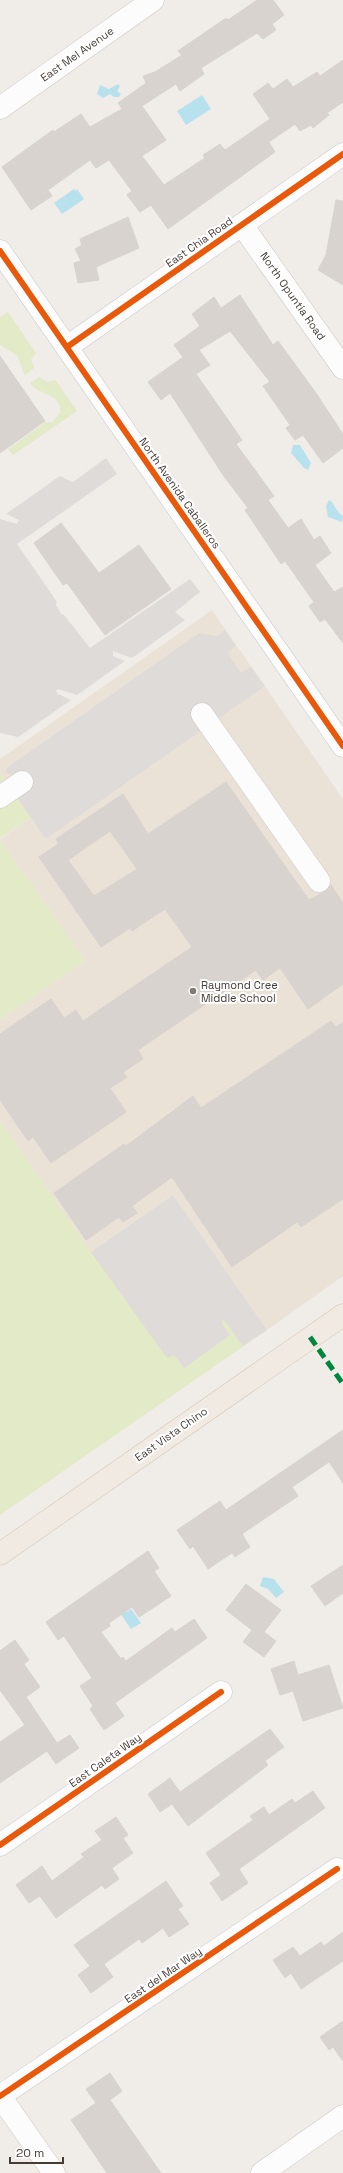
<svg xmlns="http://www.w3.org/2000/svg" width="343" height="2173" font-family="'Space Grotesk',sans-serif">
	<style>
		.education { fill: #ebe2d7 }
		.green { fill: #e2eac8 }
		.parking { fill: #dfdbd8 }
		.water { fill: #b8e1ee }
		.building { fill: #d8d3cf; stroke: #d8d3ce; fill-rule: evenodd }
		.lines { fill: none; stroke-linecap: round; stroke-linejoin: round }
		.minor-casing { stroke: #ccc8c4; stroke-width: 23 }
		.major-casing { stroke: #d2c5b5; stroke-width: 23 }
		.minor { stroke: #fdfcfc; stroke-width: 22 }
		.major { stroke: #f1eae2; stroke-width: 22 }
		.quiet { stroke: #00873e; stroke-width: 5; stroke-dasharray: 10 5; stroke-linecap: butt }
		.cycleway-casing { stroke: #fff; stroke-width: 8 }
		.cycleway { stroke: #e8590c; stroke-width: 6 }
		.poi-dot { fill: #817a74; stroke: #fff; stroke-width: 1.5 }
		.labels { text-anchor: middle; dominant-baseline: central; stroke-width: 4; stroke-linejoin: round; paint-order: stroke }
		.street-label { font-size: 11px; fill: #453c35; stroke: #fff }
		.poi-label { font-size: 11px; fill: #453c35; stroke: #fff; text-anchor: start }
	</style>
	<rect width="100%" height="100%" fill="#f0ece8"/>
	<polygon class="education" points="212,610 343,799 343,1276 267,1330 173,1195 91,1252 0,1120 0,1020 85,961 0,839 30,818 0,772 0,759"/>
	<g class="green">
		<polygon points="8,312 36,353 31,359 34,368 25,375 17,355 0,345 0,317"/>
		<path d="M39,377L47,382L55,380L77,411L13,455L8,449L46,422H52L60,413C63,393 37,395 30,383Z"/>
		<polygon points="0,772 30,818 0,838"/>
		<polygon points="0,839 85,961 0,1020"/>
		<polygon points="0,1120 91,1252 173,1195 267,1330 0,1515"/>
	</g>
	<g class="parking">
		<polygon points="106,458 117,474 17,544 57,602 56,605 61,614 64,615 90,648 190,579 200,592 175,612 185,620 132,658 113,651 113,656 125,661 77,695 58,689 56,691 58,694 71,700 18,737 0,733 0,519 17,524 19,520 6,514 60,476 73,482"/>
		<polygon points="225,630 236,646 229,651 229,655 241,673 251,667 265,686 46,839 9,786 15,776 6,772 8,767 199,633 217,636"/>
		<polygon points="173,1195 267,1330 243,1346 225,1321 223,1320 222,1323 230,1335 184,1368 174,1355 167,1358 91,1252"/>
	</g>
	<g class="water">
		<polygon points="118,84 120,86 117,91 121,94 119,97 114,97 110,94 103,98 97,94 100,85 109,89"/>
		<polygon points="202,95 211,109 186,125 177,111"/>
		<polygon points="74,189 76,191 77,189 84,199 62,214 54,203"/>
		<polygon points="293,445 300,445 311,463 308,470 304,468 291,453"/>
		<path d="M329,500C335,503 335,511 343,516L342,522L328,517L326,506Z"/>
		<polygon points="263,1577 274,1579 284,1592 276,1598 268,1589 260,1586"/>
		<polygon points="118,1600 127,1612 131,1609 141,1623 131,1629 113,1603"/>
	</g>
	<g class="building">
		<polygon points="257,0 273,0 284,15 272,24 276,30 263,39 257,33 201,68 204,74 180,91 176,84 142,106 166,140 142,156 164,185 205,158 203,155 220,144 225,150 270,119 253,94 268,83 273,89 287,79 293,87 317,72 320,76 343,60 343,102 327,113 329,115 313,128 311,125 300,131 295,124 269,142 275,152 168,229 151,205 140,212 127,195 132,191 109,160 96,168 90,160 48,190 52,196 31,210 2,167 53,130 54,132 81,114 90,127 122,109 118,103 146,83 143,76 155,72 182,55 178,51 226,18 228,20"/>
		<polygon points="336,200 343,201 343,285 318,270 326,255"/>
		<polygon points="128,217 139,248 96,267 99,280 78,283 74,263 81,261 75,249 82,245 80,239"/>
		<polygon points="240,295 273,345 278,341 316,393 343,434 343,448 323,463 303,435 295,440 286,428 290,425 263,386 270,382 230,331 199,350 210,365 196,374 242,440 236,444 274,496 268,500 288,528 301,519 314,540 320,536 331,553 315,565 334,592 343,587 343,643 325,619 320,622 309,606 314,602 285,561 281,564 245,510 248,508 223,475 170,393 161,400 148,382 183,357 174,345 200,326 192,314 214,297 221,308"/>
		<polygon points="0,356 45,421 0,453"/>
		<polygon points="61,523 99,573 139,545 171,589 105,635 67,583 63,585 34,543"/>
		<path d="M226,782L309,900L326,891L331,885L343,903V984L308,1009L280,968L263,980L256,970L138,1050L143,1059L123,1072L127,1077L110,1088L126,1112L51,1163L33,1137L28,1141L0,1100V1034L51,999L64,1018L76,1010L83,1021L192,947L165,909L132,931L130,928L101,947L39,857L58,844L56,839L123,794L148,834ZM110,831L137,869L94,896L68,860Z"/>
		<polygon points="331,1021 336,1027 343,1022 343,1199 301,1227 297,1222 232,1267 172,1177 132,1206 137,1213 123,1222 119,1217 86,1240 54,1193 124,1144 126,1146 193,1096 201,1108"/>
		<polygon points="343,1430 343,1483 329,1462 292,1487 298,1496 242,1534 250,1547 235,1557 232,1553 208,1569 193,1546 190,1549 177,1530 220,1501 226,1510"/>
		<polygon points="148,1551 159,1568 154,1571 171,1596 139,1617 132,1607 109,1623 110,1626 101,1632 121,1659 123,1657 126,1661 172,1628 175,1632 194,1619 207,1638 115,1703 124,1716 104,1730 90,1709 93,1706 80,1686 92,1678 64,1636 58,1640 46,1622"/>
		<polygon points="343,1565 343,1593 325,1606 311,1586"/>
		<polygon points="246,1584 281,1610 264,1632 276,1641 264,1657 243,1642 252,1630 226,1610"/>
		<polygon points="15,1640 29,1660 24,1664 40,1687 26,1697 57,1743 70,1735 79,1748 56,1764 47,1751 0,1783 0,1742 25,1725 0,1690 0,1651"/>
		<polygon points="294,1661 298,1675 329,1665 343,1708 303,1721 293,1691 280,1695 271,1669"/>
		<polygon points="270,1729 284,1747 265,1761 268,1765 188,1826 172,1804 160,1812 148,1794 170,1778 180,1792"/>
		<polygon points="313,1791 325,1808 239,1869 248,1883 222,1901 210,1883 221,1875 206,1853 253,1820 250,1816 264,1807 269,1815 292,1799 295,1803"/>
		<polygon points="116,1817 128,1835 123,1838 133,1853 112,1868 119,1879 105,1889 102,1885 56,1918 40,1896 29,1903 16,1885 42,1866 52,1881 84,1857 81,1854 102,1840 95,1831"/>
		<polygon points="166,1881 183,1906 178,1909 189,1924 169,1937 163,1928 142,1943 139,1939 104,1964 113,1977 91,1993 78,1975 90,1966 74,1945"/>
		<polygon points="343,1932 343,1961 301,1989 291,1973 285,1978 273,1960 293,1947 300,1956 321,1942 324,1946"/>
		<polygon points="343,2021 343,2061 333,2047 329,2050 320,2037"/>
		<polygon points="110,2073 122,2091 110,2100 161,2173 107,2173 71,2120 96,2103 86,2089"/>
	</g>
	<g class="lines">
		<g class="minor-casing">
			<g id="minor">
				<polyline points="0,108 153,0"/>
				<polyline points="242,225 343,368"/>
				<polyline points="0,251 343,746"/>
				<polyline points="67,347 343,154"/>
				<polyline points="202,714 319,881"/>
				<polyline points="0,797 22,782"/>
				<polyline points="0,1845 221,1692"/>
				<polyline points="0,2096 337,1869"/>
				<polyline points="0,2096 54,2173"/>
				<polyline points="262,2173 343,2116"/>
			</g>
		</g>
		<g class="major-casing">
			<polyline id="major" points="0,1554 343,1315"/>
		</g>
		<use href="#minor" class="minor"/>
		<use href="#major" class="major"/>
		<polyline class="quiet" points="310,1337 343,1384"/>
		<g class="cycleway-casing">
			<g id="cycleway">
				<polyline points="0,251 343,746"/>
				<polyline points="67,347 343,154"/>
				<polyline points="0,1845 221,1692"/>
				<polyline points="0,2096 337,1869"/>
			</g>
		</g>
		<use href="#cycleway" class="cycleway"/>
	</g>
	<circle class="poi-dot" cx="193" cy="991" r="4"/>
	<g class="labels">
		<g class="street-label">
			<text transform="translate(77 54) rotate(-35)">East Mel Avenue</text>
			<text transform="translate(199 242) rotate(-35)">East Chia Road</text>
			<text transform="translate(293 296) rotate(55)">North Opuntia Road</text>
			<text transform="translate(180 493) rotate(55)">North Avenida Caballeros</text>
			<text transform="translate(171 1434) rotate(-35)">East Vista Chino</text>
			<text transform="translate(105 1760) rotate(-35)">East Caleta Way</text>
			<text transform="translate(163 1975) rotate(-34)">East del Mar Way</text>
		</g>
		<g class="poi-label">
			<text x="201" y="985">Raymond Cree<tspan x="201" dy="13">Middle School</tspan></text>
		</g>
	</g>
	<path d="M10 2157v6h53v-6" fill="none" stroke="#453c35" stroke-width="2"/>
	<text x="16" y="2157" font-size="12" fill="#453c35" stroke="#ffffff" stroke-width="3" paint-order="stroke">20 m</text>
</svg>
